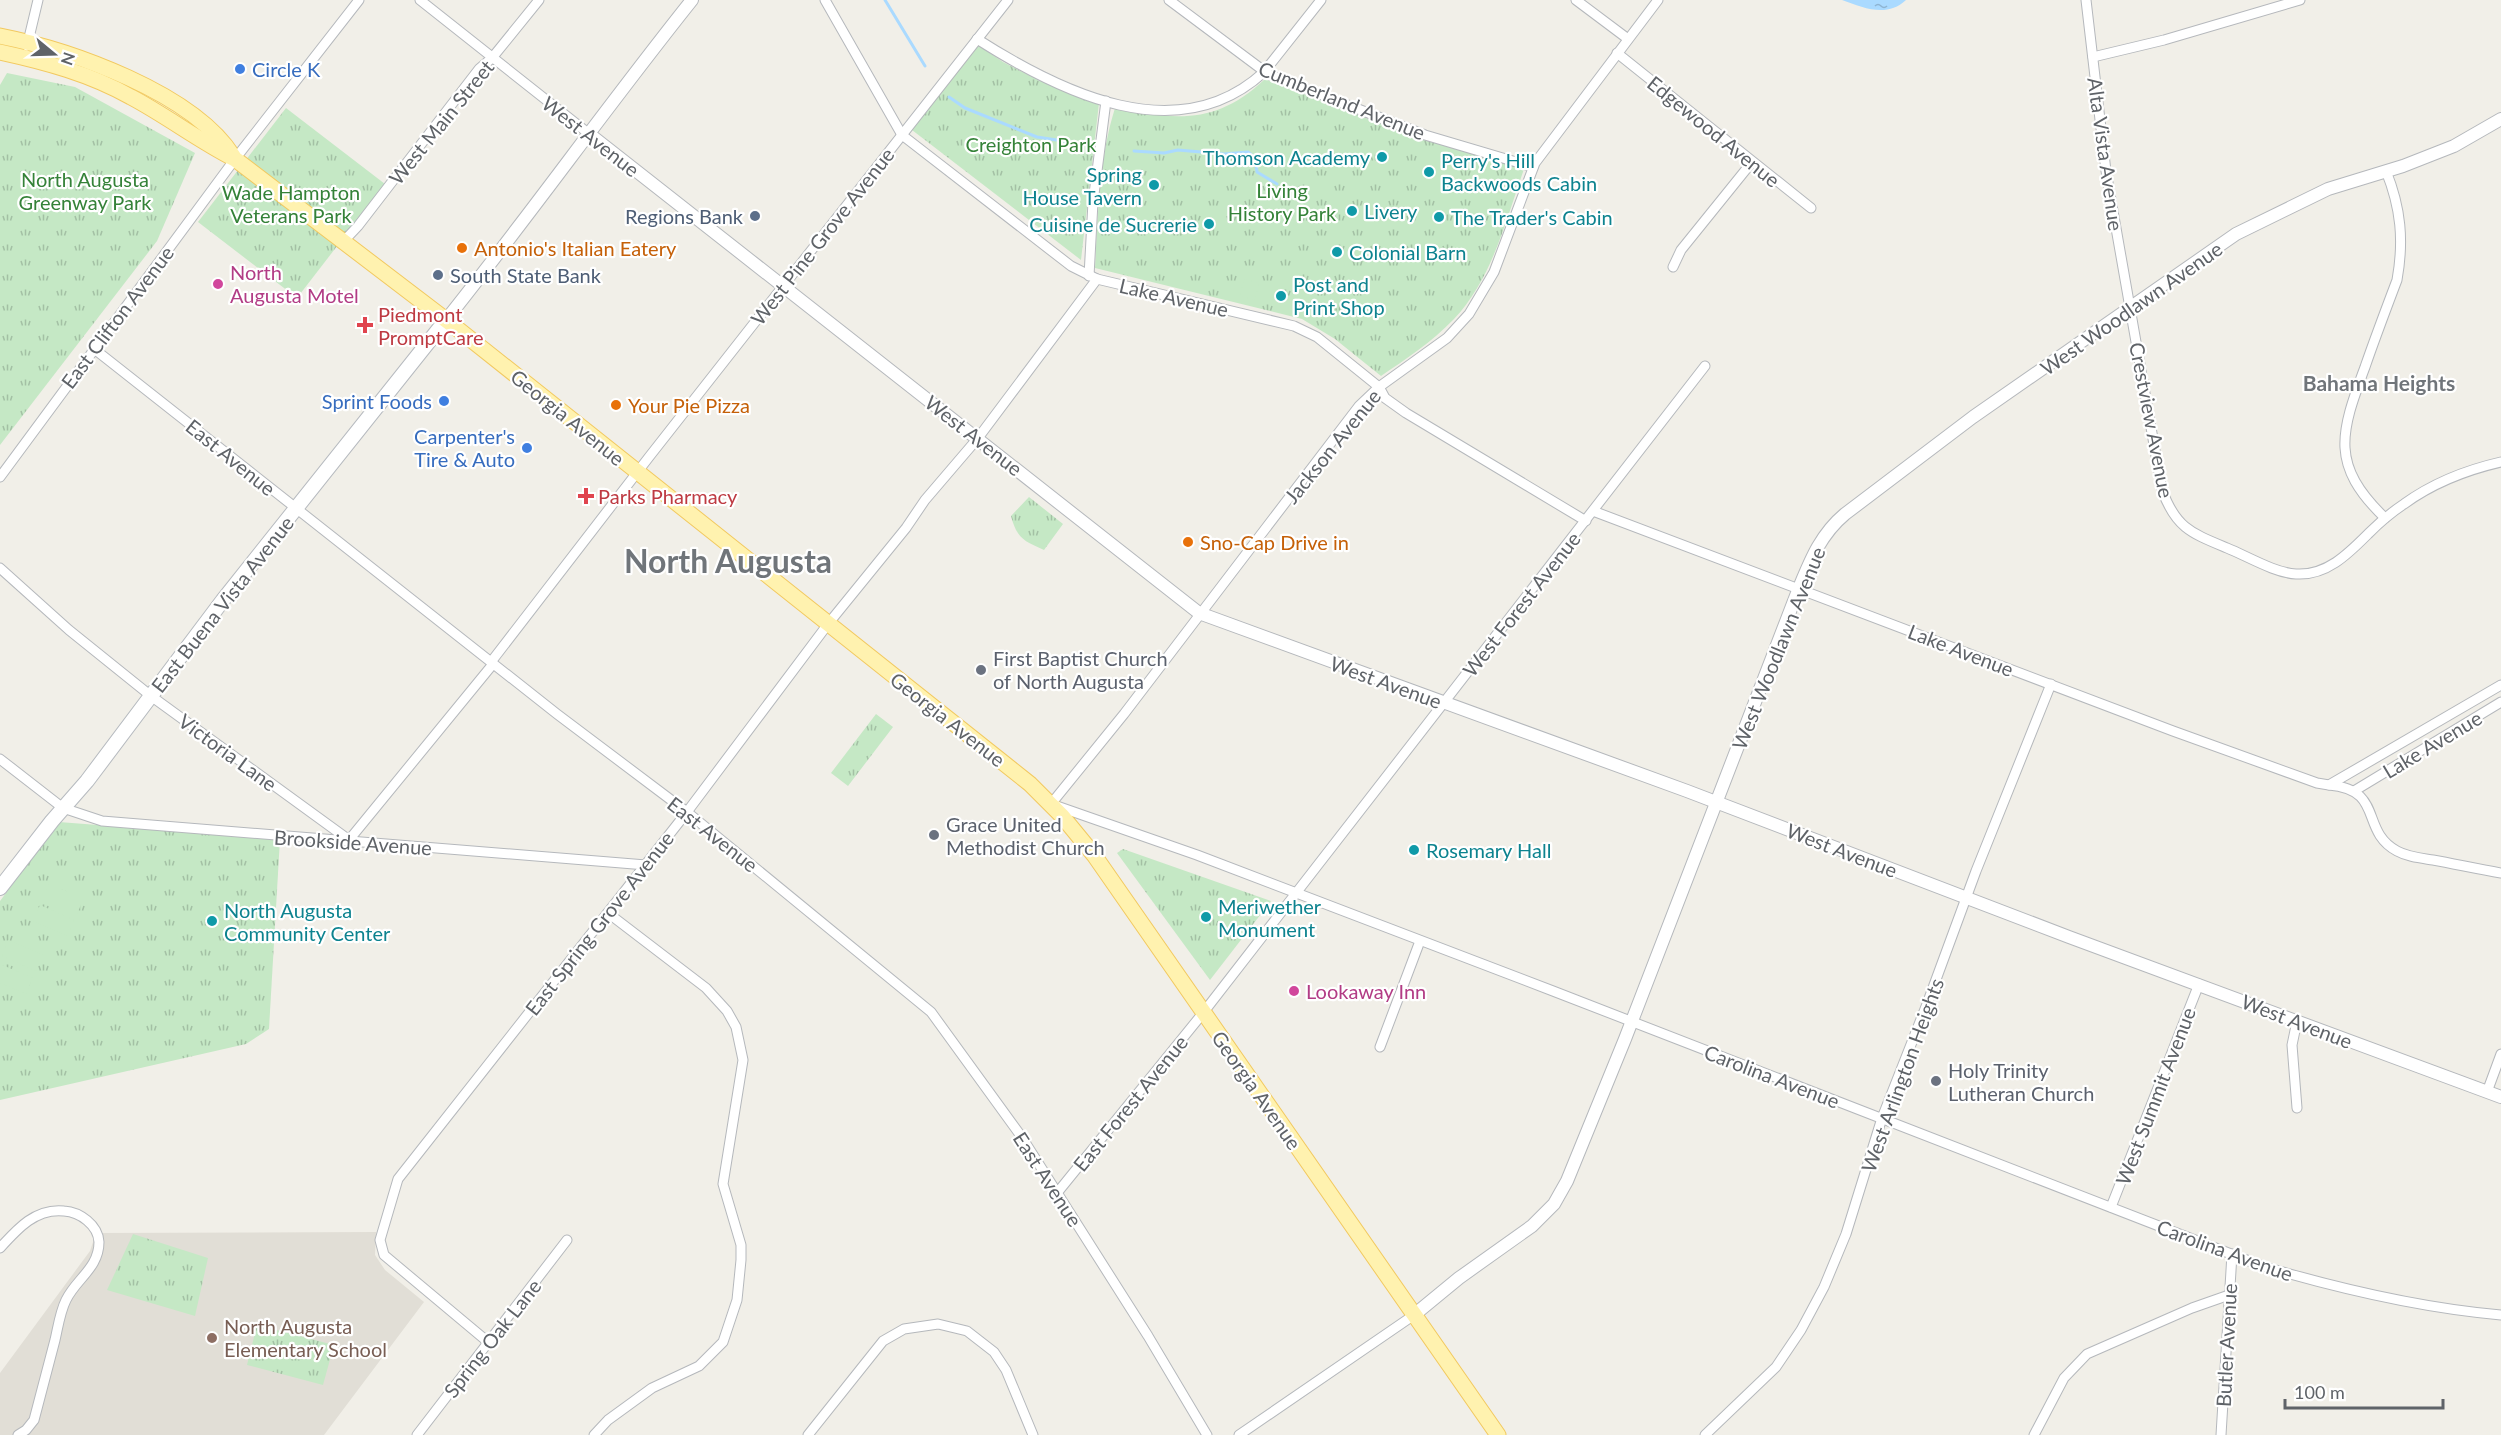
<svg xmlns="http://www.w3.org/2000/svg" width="2501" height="1435" font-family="Lato,sans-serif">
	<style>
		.education { fill: #e1ded6 }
		.park { fill: url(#park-tufts) }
		.garden { fill: #c5e8c5 }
		.water { fill: url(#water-ripples) }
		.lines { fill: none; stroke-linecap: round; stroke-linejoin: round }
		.stream { stroke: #aadaff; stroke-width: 3 }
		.minor-casing { stroke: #b5b8bc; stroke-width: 11 }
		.tertiary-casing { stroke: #b5b8bc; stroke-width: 14 }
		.secondary-casing { stroke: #b6babf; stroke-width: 16 }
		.primary-casing { stroke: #f2c960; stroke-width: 17 }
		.minor { stroke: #fff; stroke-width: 9 }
		.tertiary { stroke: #fff; stroke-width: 12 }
		.secondary { stroke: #fff; stroke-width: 14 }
		.primary { stroke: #fff2af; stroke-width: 15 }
		.shop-dot { fill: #3f7fe0; stroke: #fff; stroke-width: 2 }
		.culture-dot { fill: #0f9aa8; stroke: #fff; stroke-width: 2 }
		.service-dot { fill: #5c6f8a; stroke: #fff; stroke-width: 2 }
		.food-dot { fill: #e8710a; stroke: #fff; stroke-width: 2 }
		.hotel-dot { fill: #d1479c; stroke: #fff; stroke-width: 2 }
		.health-dot { fill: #e0444e; stroke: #fff; stroke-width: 2 }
		.worship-dot { fill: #6b7280; stroke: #fff; stroke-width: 2 }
		.education-dot { fill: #8d6e63; stroke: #fff; stroke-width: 2 }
		.labels { text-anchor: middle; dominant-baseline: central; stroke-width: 4.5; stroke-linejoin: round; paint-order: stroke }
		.shop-label { font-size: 20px; fill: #366cbe; stroke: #fff; text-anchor: end }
		.street-label { font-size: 20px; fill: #5f6368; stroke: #fff }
		.park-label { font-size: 20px; fill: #348238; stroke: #fff }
		.culture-label { font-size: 20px; fill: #0d838f; stroke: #fff; text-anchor: start }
		.service-label { font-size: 20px; fill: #4e5e75; stroke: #fff; text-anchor: end }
		.food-label { font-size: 20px; fill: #c56008; stroke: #fff; text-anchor: start }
		.hotel-label { font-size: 20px; fill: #b23c85; stroke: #fff; text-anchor: start }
		.health-label { font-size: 20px; fill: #be3a42; stroke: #fff; text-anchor: start }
		.worship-label { font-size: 20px; fill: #5b616d; stroke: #fff; text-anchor: start }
		.education-label { font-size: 20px; fill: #785e54; stroke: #fff; text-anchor: start }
		.neighbourhood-label { font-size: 21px; font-weight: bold; fill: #70757a; stroke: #fff }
		.town-label { font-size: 32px; font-weight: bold; fill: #70757a; stroke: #fff }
	</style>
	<defs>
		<pattern id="park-tufts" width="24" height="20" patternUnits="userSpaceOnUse" patternTransform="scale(1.5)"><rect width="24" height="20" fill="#c5e8c5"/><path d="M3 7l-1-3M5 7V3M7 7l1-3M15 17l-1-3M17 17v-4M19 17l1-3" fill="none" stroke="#a3c0a4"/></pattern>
		<pattern id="water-ripples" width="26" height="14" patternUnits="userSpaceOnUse" patternTransform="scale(1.5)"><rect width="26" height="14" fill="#aadaff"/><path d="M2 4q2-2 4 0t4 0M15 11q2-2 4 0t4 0" fill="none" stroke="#8eb4d2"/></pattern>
	</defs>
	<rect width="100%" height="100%" fill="#f1efe8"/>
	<polygon class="education" points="376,1232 375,1255 385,1270 424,1302 324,1435 0,1435 0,1373 90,1251 96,1233"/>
	<g class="park">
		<polygon points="978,45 1003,62 1038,80 1099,103 1081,260 912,130"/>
		<polygon points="7,73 75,87 195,153 157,241 0,445 0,85"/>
		<path d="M1265,79L1394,129L1524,169C1506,220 1492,279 1454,319C1432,342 1406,359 1381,376L1335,339L1302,319L1095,268C1098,215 1099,159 1115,108C1177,120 1216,125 1265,79Z"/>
		<polygon points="286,108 385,184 297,298 198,222"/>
		<path d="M1029,497L1063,524L1044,550C1023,541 1017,538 1011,516Z"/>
		<polygon points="876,714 893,727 848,786 831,773"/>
		<polygon points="59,822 280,839 269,1029 246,1044 0,1100 0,901"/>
		<polygon points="1123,849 1271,901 1210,980 1117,853"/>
		<polygon points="133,1234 208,1258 195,1316 107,1290"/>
		<polygon points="257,1325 334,1345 323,1385 247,1365"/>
	</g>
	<g class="garden">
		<polygon points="1244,279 1259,283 1255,300 1240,296"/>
		<polygon points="49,884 84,898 77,914 42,900"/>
		<polygon points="40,905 74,920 68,936 33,921"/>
		<polygon points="8,940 43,955 36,971 2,956"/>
		<polygon points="0,964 33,978 26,994 0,983"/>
	</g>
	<path class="water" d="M1842,0H1906C1887,18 1864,8 1842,0Z"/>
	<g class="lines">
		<g class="stream">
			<polyline points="885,0 925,66"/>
			<polyline points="949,97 965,108 1037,137 1083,144"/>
			<polyline points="1134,151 1164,153 1178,150 1224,154 1248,152 1255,158 1257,172 1277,184"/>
		</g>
		<g class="minor-casing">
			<g id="minor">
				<polyline points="420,0 588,133"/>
				<polyline points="825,0 902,135 1071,266 1097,279 1294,326 1317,337 1379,387 1385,398 1406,413 1586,521"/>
				<polyline points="1169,0 1268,74 1425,135 1533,167"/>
				<polyline points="1576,0 1628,39"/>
				<path d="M1658,0L1535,163L1494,272L1469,314L1447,338L1379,387L1359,406L1124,714L1051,804L1197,855L1553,991L2262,1266C2340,1289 2420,1308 2501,1315"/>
				<path d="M2086,0L2106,171L2162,490C2176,528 2191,533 2227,548C2247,556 2275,573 2296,574C2327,576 2349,553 2369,533C2380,522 2392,512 2404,504C2433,483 2466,470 2501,462"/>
				<path d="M977,39C1060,92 1178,151 1264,72L1321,0"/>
				<polyline points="27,46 38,0"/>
				<polyline points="1617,53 1811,208"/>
				<polyline points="2093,57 2164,40 2300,0"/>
				<polyline points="342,243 358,226 479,69 492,58 539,0"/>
				<polyline points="1673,267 1681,250 1752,162"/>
				<polyline points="1089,276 1093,202 1106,101"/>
				<polyline points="93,348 557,714 687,812 931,1012 1021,1136 1148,1336 1207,1435"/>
				<polyline points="0,477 235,159 359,0"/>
				<polyline points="1593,511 2173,731 2317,783 2329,785 2501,685"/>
				<path d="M2385,518C2330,465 2340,434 2365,367C2375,338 2386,309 2397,280C2404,241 2401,208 2386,171"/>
				<polyline points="0,568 69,630 151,696 349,840 493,664"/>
				<polyline points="491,662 649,457 1008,0"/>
				<polyline points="0,759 63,808 102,821 646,865"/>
				<path d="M2329,785C2385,790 2359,830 2397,851C2408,857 2420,858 2433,860C2455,864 2478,869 2501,873"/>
				<polyline points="2354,791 2501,702"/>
				<polyline points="1380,1047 1420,941"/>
				<polyline points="2487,1092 2501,1054"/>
				<polyline points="2297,1108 2292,1045 2297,1021"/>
				<polyline points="1057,1193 1203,1013 1705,366"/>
				<polyline points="2111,1207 2199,984"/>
				<path d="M0,1248C18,1228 36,1208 64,1211C80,1212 98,1225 99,1242C99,1268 76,1279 66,1300C60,1312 58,1327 55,1340C48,1366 41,1393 34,1420L26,1430L18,1435"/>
				<polyline points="488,1342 384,1255 380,1240 398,1179 687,812 828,624 906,528 925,500 978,438 1097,279"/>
				<polyline points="417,1435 567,1240"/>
				<polyline points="594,1435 608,1420 652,1388 699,1366 723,1342 737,1300 741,1260 741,1245 723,1184 743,1060 736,1027 727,1011 706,988 608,913"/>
				<polyline points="808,1435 883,1341 904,1329 938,1324 967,1331 994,1352 1006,1370 1033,1435"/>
				<polyline points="1239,1435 1414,1315"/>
				<polyline points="1705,1435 1776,1367 1801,1330 1824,1287 1846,1234 1882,1118 1927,1004 1976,871 2051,684"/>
				<polyline points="2034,1435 2064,1378 2087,1354 2192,1308 2229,1295"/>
				<polyline points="2221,1435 2232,1254"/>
			</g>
		</g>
		<g class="tertiary-casing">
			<g id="tertiary">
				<polyline points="588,133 1199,613 1687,791 2069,937 2501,1097"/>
				<path d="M446,320C530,215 608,105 692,0"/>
				<path d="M1414,1315L1459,1278L1532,1226L1554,1204L1567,1181L1625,1039L1799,588C1811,559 1821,534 1845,514L1973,417L2236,234L2328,189L2403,166L2454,146L2501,119"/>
			</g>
		</g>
		<g class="secondary-casing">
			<polyline id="secondary" points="0,888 52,821 87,781 223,600 446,320"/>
		</g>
		<g class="primary-casing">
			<g id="primary">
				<path d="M0,36C71,50 193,93 233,156"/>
				<path d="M0,52C46,62 90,74 131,97C167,116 199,141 235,159L454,326L1030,784L1062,816L1094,855L1498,1435"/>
			</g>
		</g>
		<use href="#minor" class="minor"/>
		<use href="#tertiary" class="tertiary"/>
		<use href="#secondary" class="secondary"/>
		<use href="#primary" class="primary"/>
	</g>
	<g class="shop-dot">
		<circle cx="240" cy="69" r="6"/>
		<circle cx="444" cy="401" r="6"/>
		<circle cx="527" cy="448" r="6"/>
	</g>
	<g class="culture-dot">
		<circle cx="1382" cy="157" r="6"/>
		<circle cx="1429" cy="172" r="6"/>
		<circle cx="1154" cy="185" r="6"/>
		<circle cx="1352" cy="211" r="6"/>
		<circle cx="1439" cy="217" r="6"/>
		<circle cx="1209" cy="224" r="6"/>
		<circle cx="1337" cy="252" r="6"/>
		<circle cx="1281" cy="296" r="6"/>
		<circle cx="1414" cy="850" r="6"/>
		<circle cx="1206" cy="917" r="6"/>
		<circle cx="212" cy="921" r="6"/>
	</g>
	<g class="service-dot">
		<circle cx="755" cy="216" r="6"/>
		<circle cx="438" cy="275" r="6"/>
	</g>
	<g class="food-dot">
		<circle cx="462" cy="248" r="6"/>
		<circle cx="616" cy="405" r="6"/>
		<circle cx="1188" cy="542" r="6"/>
	</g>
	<g class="hotel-dot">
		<circle cx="218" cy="284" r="6"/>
		<circle cx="1294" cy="991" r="6"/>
	</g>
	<g class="health-dot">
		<path d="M362 316h6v6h6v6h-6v6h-6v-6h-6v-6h6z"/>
		<path d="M583 487h6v6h6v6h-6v6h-6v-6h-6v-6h6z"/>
	</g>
	<g class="worship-dot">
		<circle cx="981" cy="670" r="6"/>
		<circle cx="934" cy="835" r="6"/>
		<circle cx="1936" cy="1081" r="6"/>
	</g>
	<circle class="education-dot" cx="212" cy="1338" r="6"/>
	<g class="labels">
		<g class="shop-label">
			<text x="252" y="69" text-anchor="start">Circle K</text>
			<text x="432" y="401">Sprint Foods</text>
			<text x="515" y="436">Carpenter's<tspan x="515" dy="23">Tire &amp; Auto</tspan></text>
		</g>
		<g class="street-label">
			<text transform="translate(1342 100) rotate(22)">Cumberland Avenue</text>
			<text transform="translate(441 122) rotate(-51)">West Main Street</text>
			<text transform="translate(1714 131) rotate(39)">Edgewood Avenue</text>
			<text transform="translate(591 136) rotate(38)">West Avenue</text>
			<text transform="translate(2106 154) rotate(82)">Alta Vista Avenue</text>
			<text transform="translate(822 236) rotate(-52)">West Pine Grove Avenue</text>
			<text transform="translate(1174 297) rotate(13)">Lake Avenue</text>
			<text transform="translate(2131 308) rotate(-35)">West Woodlawn Avenue</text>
			<text transform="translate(117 317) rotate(-53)">East Clifton Avenue</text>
			<text transform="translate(568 417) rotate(39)">Georgia Avenue</text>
			<text transform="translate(2152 420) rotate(79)">Crestview Avenue</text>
			<text transform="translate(974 435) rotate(38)">West Avenue</text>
			<text transform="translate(1332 446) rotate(-51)">Jackson Avenue</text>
			<text transform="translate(231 457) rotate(39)">East Avenue</text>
			<text transform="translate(222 604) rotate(-52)">East Buena Vista Avenue</text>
			<text transform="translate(1521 604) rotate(-52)">West Forest Avenue</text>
			<text transform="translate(1778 648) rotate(-68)">West Woodlawn Avenue</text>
			<text transform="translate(1961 650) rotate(21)">Lake Avenue</text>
			<text transform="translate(1386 682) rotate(20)">West Avenue</text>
			<text transform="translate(948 719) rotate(38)">Georgia Avenue</text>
			<text transform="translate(2432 744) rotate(-31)">Lake Avenue</text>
			<text transform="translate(228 752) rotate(36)">Victoria Lane</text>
			<text transform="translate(713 834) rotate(38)">East Avenue</text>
			<text transform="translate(353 842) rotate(4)">Brookside Avenue</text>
			<text transform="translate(1842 850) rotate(21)">West Avenue</text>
			<text transform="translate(599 923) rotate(-52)">East Spring Grove Avenue</text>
			<text transform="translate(2297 1021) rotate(21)">West Avenue</text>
			<text transform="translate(1902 1075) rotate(-70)">West Arlington Heights</text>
			<text transform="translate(1772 1076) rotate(21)">Carolina Avenue</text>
			<text transform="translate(1257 1090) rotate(55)">Georgia Avenue</text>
			<text transform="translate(2155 1096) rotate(-69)">West Summit Avenue</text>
			<text transform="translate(1130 1103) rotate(-51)">East Forest Avenue</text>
			<text transform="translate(1048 1179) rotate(57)">East Avenue</text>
			<text transform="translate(2225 1250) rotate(20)">Carolina Avenue</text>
			<text transform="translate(492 1338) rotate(-52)">Spring Oak Lane</text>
			<text transform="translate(2226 1345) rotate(-87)">Butler Avenue</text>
		</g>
		<g class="park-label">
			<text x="1031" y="144">Creighton Park</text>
			<text x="85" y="179">North Augusta<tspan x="85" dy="23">Greenway Park</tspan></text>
			<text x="1282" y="190">Living<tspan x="1282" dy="23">History Park</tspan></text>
			<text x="291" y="192">Wade Hampton<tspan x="291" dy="23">Veterans Park</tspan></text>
		</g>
		<g class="culture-label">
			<text x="1370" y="157" text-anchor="end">Thomson Academy</text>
			<text x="1441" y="160">Perry's Hill<tspan x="1441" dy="23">Backwoods Cabin</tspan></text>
			<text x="1142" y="174" text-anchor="end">Spring<tspan x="1142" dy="23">House Tavern</tspan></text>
			<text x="1364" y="211">Livery</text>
			<text x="1451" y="217">The Trader's Cabin</text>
			<text x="1197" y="224" text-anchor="end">Cuisine de Sucrerie</text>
			<text x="1349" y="252">Colonial Barn</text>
			<text x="1293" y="284">Post and<tspan x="1293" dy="23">Print Shop</tspan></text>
			<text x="1426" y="850">Rosemary Hall</text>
			<text x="1218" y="906">Meriwether<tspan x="1218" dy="23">Monument</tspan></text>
			<text x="224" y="910">North Augusta<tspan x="224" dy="23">Community Center</tspan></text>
		</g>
		<g class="service-label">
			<text x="743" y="216">Regions Bank</text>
			<text x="450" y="275" text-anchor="start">South State Bank</text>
		</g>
		<g class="food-label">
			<text x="474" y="248">Antonio's Italian Eatery</text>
			<text x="628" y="405">Your Pie Pizza</text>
			<text x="1200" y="542">Sno-Cap Drive in</text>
		</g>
		<g class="hotel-label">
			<text x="230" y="272">North<tspan x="230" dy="23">Augusta Motel</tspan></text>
			<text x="1306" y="991">Lookaway Inn</text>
		</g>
		<g class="health-label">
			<text x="378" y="314">Piedmont<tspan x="378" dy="23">PromptCare</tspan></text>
			<text x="598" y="496">Parks Pharmacy</text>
		</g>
		<g class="worship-label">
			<text x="993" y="658">First Baptist Church<tspan x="993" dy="23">of North Augusta</tspan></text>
			<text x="946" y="824">Grace United<tspan x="946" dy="23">Methodist Church</tspan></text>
			<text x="1948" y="1070">Holy Trinity<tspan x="1948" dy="23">Lutheran Church</tspan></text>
		</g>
		<g class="education-label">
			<text x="224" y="1326">North Augusta<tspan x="224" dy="23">Elementary School</tspan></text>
		</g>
		<g class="neighbourhood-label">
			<text x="2379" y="382">Bahama Heights</text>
		</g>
		<g class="town-label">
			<text x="728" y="560">North Augusta</text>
		</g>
	</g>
	<g transform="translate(54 54) rotate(109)" stroke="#ffffff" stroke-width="4.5" paint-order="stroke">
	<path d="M0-4.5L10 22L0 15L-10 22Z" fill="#5f6368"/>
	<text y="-9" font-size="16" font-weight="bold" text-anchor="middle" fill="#5f6368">N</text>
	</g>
	<path d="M2285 1399v9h158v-9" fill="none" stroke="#5f6368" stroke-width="3"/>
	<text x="2294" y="1399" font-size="18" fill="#5f6368" stroke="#ffffff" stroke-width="4.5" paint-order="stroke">100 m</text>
</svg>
